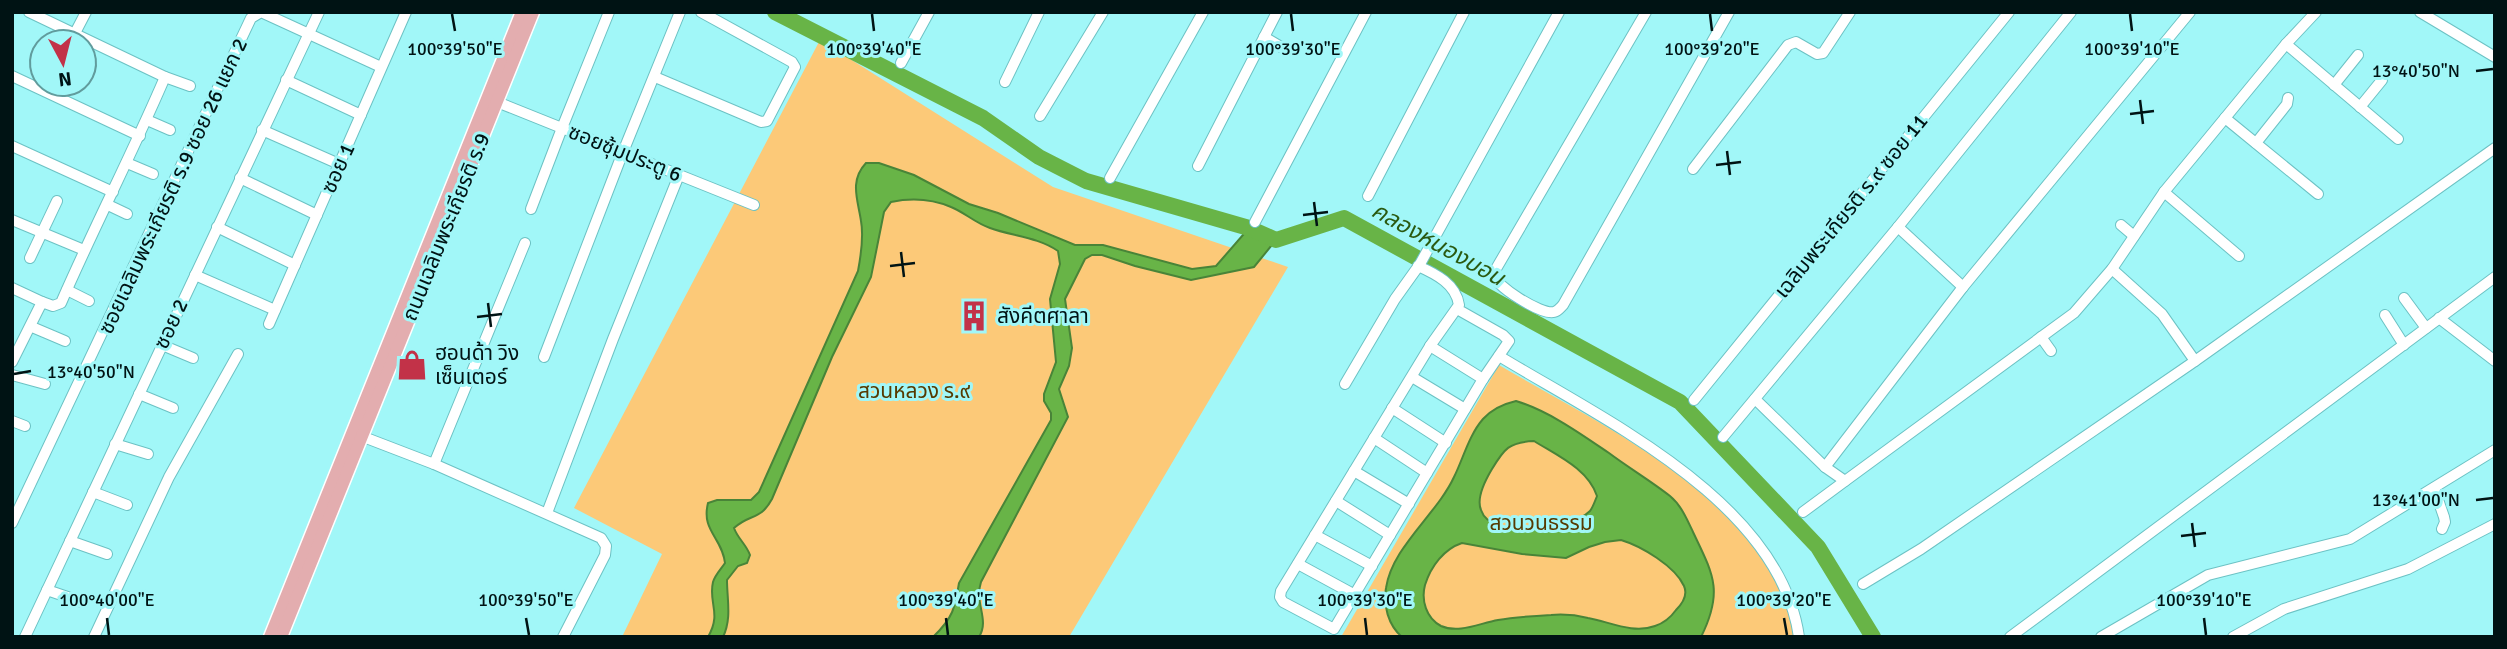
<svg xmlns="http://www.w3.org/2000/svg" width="2507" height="649" font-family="Signika,'Noto Sans Thai',sans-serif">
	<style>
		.green { fill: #fcc978 }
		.water { fill: #68b447; stroke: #498438; stroke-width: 2; fill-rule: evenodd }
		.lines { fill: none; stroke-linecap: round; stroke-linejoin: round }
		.river { stroke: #68b447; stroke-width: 16 }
		.minor-casing { stroke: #6cc2c4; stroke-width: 12 }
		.major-casing { stroke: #fff; stroke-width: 15 }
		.minor { stroke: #fff; stroke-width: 10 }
		.major { stroke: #e3adaf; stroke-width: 12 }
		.ticks { fill: none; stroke: #001314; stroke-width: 2.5 }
		.labels { text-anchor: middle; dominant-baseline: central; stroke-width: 6; stroke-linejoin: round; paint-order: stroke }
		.street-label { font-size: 21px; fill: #001314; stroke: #a1f7f8 }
		.poi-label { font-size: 21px; fill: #001314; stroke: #a1f7f8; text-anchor: start }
		.park-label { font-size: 21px; fill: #573a01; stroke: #a1f7f8 }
		.water-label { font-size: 23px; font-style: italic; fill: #2a5a11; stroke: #a1f7f8 }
		.ticks-label { font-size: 18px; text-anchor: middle; fill: #001314; stroke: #a1f7f8; stroke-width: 6; stroke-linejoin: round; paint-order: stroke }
	</style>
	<rect width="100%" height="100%" fill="#a1f7f8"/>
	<g class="green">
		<polygon points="820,40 1053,187 1288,267 1069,637 622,637 662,554 574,508"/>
		<path d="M1499,365C1604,427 1774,504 1796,637H1341Z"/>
	</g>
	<g class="water">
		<path d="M866,163H879L914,175L969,204L998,213L1075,245H1103L1192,269L1216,266L1249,228L1276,240L1254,267L1191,280L1135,266L1102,255H1092L1085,259L1065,299L1072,348L1069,366L1059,389L1068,417L981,582C974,604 990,619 979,637H933C953,618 955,608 959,583L1051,420V413L1044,401V394L1056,362L1050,299L1060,264L1058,251C1038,237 1012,236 990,228C975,223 964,212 951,207C932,199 910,198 891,202L884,212L871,277L832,357L772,499C760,521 751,513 734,528C738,539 746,544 750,555L747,563L738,566L727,580C727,600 732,618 723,637H708C722,613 708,603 713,582C715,575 721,569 725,563C722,537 701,531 708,503L717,500H751L759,492L858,271C861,255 864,237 861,221C858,200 849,181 866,163Z"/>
		<path d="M1516,401C1549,411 1581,434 1609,453C1629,468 1651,481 1670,496C1681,505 1687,519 1693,532C1713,574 1724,591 1701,637H1402C1388,625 1383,605 1386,588C1392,547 1437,514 1454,477C1463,459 1469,435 1483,419C1492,409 1503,404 1516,401ZM1534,441C1558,456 1588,469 1597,496C1595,501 1593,507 1590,511C1571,530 1491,541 1481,510C1476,498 1486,479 1492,469C1504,449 1509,442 1534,441ZM1621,540C1641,546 1675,566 1684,586C1688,595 1682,604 1676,610C1671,617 1664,623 1655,626C1633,634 1610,622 1588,618C1576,615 1563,614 1551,615C1533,616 1515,617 1498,620C1480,623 1459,634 1441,626C1426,618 1421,600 1425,585C1431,566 1444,549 1462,543L1522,554L1566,558L1589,547L1605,542Z"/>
	</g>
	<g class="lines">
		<polyline class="river" points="775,12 983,118 1039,157 1086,181 1249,228 1276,240 1344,218 1680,402 1818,547 1873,637"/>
		<g class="minor-casing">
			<g id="minor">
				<polyline points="29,12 165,77 190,86"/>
				<path d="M1646,12L1493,274C1495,286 1541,315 1554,312C1558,311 1560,308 1563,305L1729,12"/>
				<polyline points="2420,12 2495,57"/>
				<polyline points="74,35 86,12"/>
				<polyline points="1264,37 1288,51"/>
				<polyline points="2286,44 2398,139"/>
				<polyline points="901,63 929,12"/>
				<polyline points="12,76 140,136"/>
				<polyline points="655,77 761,122 767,121 795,67 792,62 701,12"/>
				<polyline points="286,80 361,115"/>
				<polyline points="1005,82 1039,12"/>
				<polyline points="2334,85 2358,55"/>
				<polyline points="497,102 754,205"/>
				<polyline points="2360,107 2382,80"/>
				<polyline points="1040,116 1103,12"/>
				<polyline points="2225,118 2318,194"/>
				<polyline points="147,120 170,130"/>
				<polyline points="262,130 339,164"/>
				<polyline points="2256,143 2287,104 2288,98"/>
				<polyline points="12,146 113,192"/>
				<polyline points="127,163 153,174"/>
				<polyline points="1198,166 1277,12"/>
				<polyline points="1693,169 1788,45 1796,42 1817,54 1823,53 1850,12"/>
				<polyline points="240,178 317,215"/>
				<polyline points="1110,178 1203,12"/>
				<polyline points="2164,192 2239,256"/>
				<polyline points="1368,196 1464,12"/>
				<polyline points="108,205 127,214"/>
				<polyline points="531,209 562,128 609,12"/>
				<polyline points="12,220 84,250"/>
				<polyline points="1255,222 1366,12"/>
				<polyline points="2121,225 2134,236"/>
				<polyline points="217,227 295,265"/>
				<polyline points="1898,227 1963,287"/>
				<polyline points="30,258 57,201"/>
				<path d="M1418,266C1436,274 1456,284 1459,305L1430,346L1281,591L1280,597L1283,602L1334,629L1483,379L1509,341L1503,335L1457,309"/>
				<polyline points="2112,269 2162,314 2195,361"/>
				<polyline points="195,275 275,310"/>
				<polyline points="12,288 42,302"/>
				<polyline points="67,290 89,301"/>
				<polyline points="2404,298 2426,328"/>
				<polyline points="2385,315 2404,345"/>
				<polyline points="2439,318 2495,361"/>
				<polyline points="269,324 406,12"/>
				<polyline points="32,327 65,341"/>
				<polyline points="2041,337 2051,351"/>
				<polyline points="162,345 193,358"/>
				<polyline points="1430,346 1483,379"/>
				<path d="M1499,356C1604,420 1780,502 1799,637"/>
				<polyline points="544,357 623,152 680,12"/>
				<path d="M12,362L42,302L53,306L61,303C94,227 132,154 165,77"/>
				<polyline points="12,375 45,384"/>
				<polyline points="1412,377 1465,409"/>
				<polyline points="1345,384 1395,299 1420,264 1559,12"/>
				<polyline points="139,394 173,408"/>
				<polyline points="1755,399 1825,467 1845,481 2074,313 2112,269 2164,192 2286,44 2316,12"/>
				<polyline points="1694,400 2009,12"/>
				<polyline points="1392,408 1446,443"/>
				<polyline points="12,421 25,426"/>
				<polyline points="361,436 434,464 601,538 606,546 605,555 563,637"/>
				<polyline points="1723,437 1898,227 2071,12"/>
				<polyline points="1374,438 1427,473"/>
				<polyline points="115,444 148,454"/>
				<polyline points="434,464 525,243"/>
				<polyline points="1825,467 1963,287 2190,12"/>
				<polyline points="1354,471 1409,504"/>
				<polyline points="2434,488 2444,517 2445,522 2442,529"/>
				<polyline points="93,492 127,505"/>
				<polyline points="1336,501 1390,535"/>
				<polyline points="1803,512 1845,481"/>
				<polyline points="547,513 613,339 679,175"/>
				<polyline points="12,523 251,18 261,12 381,67"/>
				<polyline points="1315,535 1372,566"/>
				<polyline points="70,541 107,554"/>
				<polyline points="1298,564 1355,595"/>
				<polyline points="1863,584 1921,549 2195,361 2495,148"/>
				<polyline points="47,590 82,602"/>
				<polyline points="25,637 319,12"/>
				<polyline points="94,637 169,477 238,354"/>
				<polyline points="2010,637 2495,277"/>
				<polyline points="2101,637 2208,575 2350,539 2495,450"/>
				<polyline points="2233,637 2284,609 2408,569 2495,524"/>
			</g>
		</g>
		<g class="major-casing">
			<g id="major">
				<polyline points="270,637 522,12"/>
				<polyline points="281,637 533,12"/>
			</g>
		</g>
		<use href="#minor" class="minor"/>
		<use href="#major" class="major"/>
	</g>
	<path class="ticks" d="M452,14L455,31M872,14L874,31M1291,14L1293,31M1710,14L1712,31M2130,14L2132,31M2476,71L2493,69M2140,100L2143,124M2130,114L2154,111M1727,151L1730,175M1716,165L1741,162M1314,202L1317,226M1303,215L1328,212M901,252L904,277M890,266L915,263M488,303L491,327M477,317L502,314M14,374L31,371M2476,500L2493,498M2192,523L2195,547M2181,536L2206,533M107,618L109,635M526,618L529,635M946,618L948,635M1365,618L1367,635M1784,618L1787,635M2204,618L2206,635"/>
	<defs>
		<g id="building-bare" transform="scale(2.415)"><path d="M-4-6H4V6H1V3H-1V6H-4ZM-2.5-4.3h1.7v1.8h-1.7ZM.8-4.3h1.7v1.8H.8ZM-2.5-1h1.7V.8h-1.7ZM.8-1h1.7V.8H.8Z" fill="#c23248" stroke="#a1f7f8" stroke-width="2.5" paint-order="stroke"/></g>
		<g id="shop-bare" transform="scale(2.415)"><path d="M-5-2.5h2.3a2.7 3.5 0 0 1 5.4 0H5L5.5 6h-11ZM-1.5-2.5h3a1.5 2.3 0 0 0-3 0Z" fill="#c23248" stroke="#a1f7f8" stroke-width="2.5" paint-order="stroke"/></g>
	</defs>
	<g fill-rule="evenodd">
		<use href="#building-bare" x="974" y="316"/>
		<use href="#shop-bare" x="412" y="365"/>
	</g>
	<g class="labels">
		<g class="street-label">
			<text transform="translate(625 153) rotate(22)">ซอยซุ้มประตู 6</text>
			<text transform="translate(338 168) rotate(-66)">ซอย 1</text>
			<text transform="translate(173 186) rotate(-65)">ซอยเฉลิมพระเกียรติ ร.9 ซอย 26 แยก 2</text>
			<text transform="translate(1851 206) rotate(-51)">เฉลิมพระเกียรติ ร.๙ ซอย 11</text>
			<text transform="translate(446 227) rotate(-68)">ถนนเฉลิมพระเกียรติ ร.9</text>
			<text transform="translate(171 324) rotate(-65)">ซอย 2</text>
		</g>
		<g class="poi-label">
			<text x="997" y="316">สังคีตศาลา</text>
			<text x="435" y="353">ฮอนด้า วิง<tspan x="435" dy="24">เซ็นเตอร์</tspan></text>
		</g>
		<g class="park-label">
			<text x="914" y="391">สวนหลวง ร.๙</text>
			<text x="1541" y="523">สวนวนธรรม</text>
		</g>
		<g class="water-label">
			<text transform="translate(1438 244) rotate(29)">คลองหนองบอน</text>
		</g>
	</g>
	<g class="ticks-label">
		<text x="455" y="55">100°39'50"E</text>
		<text x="874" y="55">100°39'40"E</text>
		<text x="1293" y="55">100°39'30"E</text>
		<text x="1712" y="55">100°39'20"E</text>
		<text x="2132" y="55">100°39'10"E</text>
		<text x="2416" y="77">13°40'50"N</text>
		<text x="91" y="378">13°40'50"N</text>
		<text x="2416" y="506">13°41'00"N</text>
		<text x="107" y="606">100°40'00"E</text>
		<text x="526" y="606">100°39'50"E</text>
		<text x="946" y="606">100°39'40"E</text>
		<text x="1365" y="606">100°39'30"E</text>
		<text x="1784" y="606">100°39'20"E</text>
		<text x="2204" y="606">100°39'10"E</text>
	</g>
	<rect width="2507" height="649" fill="none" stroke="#001314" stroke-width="28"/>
	<g transform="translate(63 63) rotate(173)"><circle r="33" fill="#a1f7f8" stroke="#619c9d" stroke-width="2"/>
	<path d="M0-5L12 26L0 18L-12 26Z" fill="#c23248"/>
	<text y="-10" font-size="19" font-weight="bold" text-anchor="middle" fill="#001314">N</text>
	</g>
</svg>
